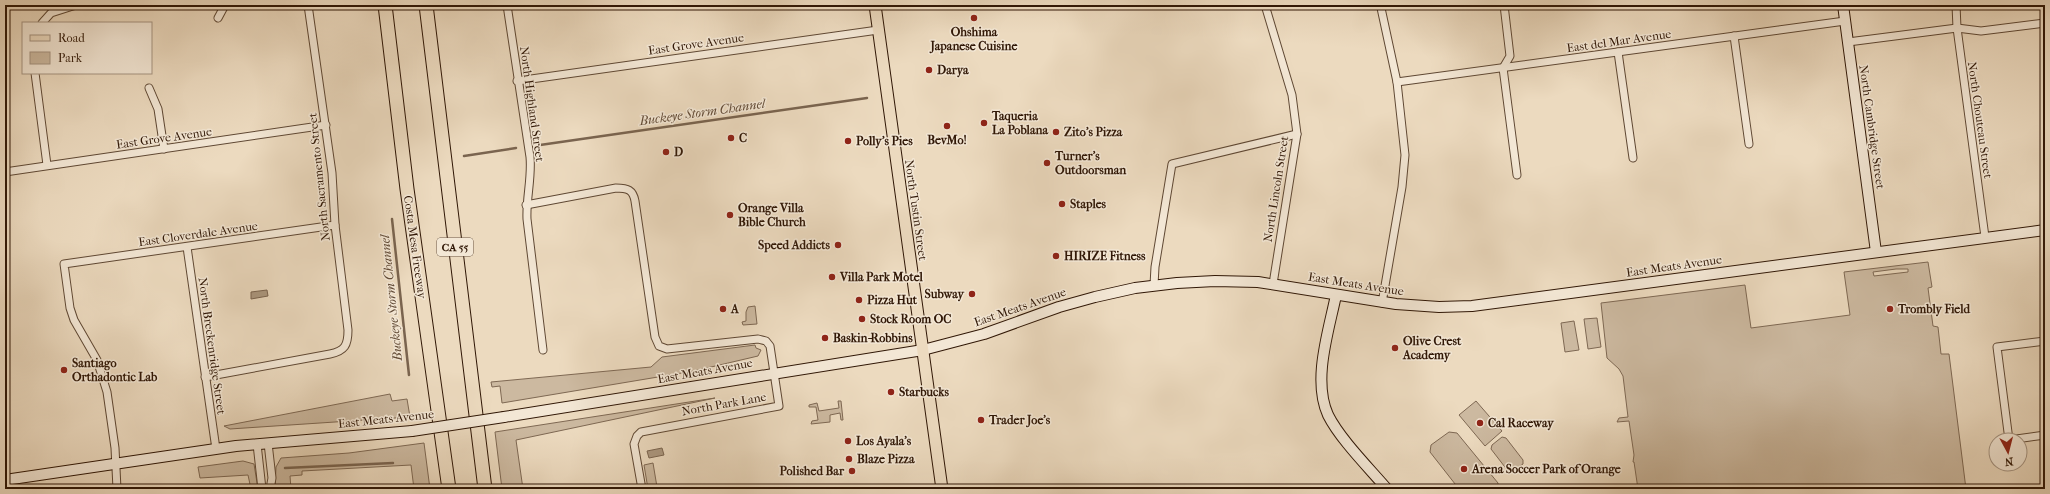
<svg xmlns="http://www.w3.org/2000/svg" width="2050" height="494" font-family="'IM FELL French Canon',serif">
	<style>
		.green { fill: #ccb9a0; stroke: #7e6853; fill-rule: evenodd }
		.water { fill: #ac9880; stroke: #7a644f }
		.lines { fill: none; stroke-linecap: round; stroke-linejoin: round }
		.stream { stroke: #7a644f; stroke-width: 2.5 }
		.street-casing { stroke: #5f4834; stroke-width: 9 }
		.secondary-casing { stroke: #301706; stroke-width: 12 }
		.primary-casing { stroke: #301706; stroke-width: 13 }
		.highway-casing { stroke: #301706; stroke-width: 15 }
		.street { stroke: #f3e7d5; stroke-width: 7 }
		.secondary { stroke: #f3e7d5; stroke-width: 10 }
		.primary { stroke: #ecdabf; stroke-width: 11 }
		.highway { stroke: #ecdabf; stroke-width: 13 }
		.secondary-bridge-casing { stroke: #301706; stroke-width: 12; stroke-linecap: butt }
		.secondary-bridge { stroke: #f3e7d5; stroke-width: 10 }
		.poi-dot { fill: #8f2418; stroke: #f3e7d5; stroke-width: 1.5 }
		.labels { text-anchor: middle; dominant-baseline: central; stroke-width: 3; stroke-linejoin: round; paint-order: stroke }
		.shield { fill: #f3e7d5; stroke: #6a5544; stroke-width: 1 }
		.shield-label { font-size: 11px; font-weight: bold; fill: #301706 }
		.poi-label { font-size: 12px; font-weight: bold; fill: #301706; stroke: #f3e7d5; text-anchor: start }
		.street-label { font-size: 12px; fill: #301706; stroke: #f3e7d5 }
		.water-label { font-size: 13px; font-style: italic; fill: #624b37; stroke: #f3e7d5 }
	</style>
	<rect width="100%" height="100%" fill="#ecdabf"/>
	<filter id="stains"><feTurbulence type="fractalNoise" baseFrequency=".005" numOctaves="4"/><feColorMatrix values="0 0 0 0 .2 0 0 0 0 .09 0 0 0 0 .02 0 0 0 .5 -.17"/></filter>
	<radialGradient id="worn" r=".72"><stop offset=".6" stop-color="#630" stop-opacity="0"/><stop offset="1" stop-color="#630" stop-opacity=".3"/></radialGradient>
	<g class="green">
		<path d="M1928,262L1932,287L1928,288L1933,326L1938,327L1941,354H1949L1966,489H1638L1634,462H1633L1634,455L1629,421L1617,422L1619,418L1628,417L1623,376L1619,369L1607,358L1601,303L1745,285L1751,328L1850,315L1844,272ZM1896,269H1908V272L1874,276L1873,272Z"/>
		<polygon points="755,306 757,324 743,325 742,322 746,321 746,312 748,307"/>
		<polygon points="1597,318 1601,347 1588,349 1584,319"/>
		<polygon points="1574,321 1579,350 1565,352 1561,323"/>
		<polygon points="755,345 756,348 761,350 758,356 694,371 502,403 500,386 492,387 491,382 651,367 662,357"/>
		<polygon points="390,394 392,401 407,399 410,417 230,429 224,426"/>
		<polygon points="715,398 516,440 523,489 502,489 495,432"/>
		<polygon points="838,401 841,401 843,420 841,420 840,413 830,415 830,422 811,424 812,421 818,420 816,407 809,407 809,405 817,403 819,411 839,408"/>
		<polygon points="1476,401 1502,431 1485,446 1459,415"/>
		<polygon points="1449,432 1457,433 1498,483 1498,489 1459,489 1430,452 1431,445"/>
		<polygon points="1502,437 1506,438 1523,460 1523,464 1512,472 1508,471 1491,449 1492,445"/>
		<polygon points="424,443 430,489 414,489 411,465 302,471 302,475 290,476 291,489 275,489 276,467 281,458 349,453"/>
		<polygon points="243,461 254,464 258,489 251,489 248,475 200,478 198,467"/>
		<polygon points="653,463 657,487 648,489 644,465"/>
	</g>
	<g class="water">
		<polygon points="267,290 268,296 251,299 251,292"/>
		<polygon points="662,448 664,455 649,458 647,451"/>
	</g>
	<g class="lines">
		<g class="stream">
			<polyline points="540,145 867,98"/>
			<polyline points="464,156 516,148"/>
			<polyline points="392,219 409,375"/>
			<polyline points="285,468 393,463"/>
		</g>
		<g class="street-casing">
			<g id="street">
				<path d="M507,5L530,157C532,178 526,198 527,219L543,350"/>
				<polyline points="1265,5 1292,95 1297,134 1273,284"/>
				<polyline points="1504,5 1510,56 1503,68 1517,175"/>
				<polyline points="1956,5 1957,28 1985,237"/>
				<polyline points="1381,8 1397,82 1405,155 1402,187 1382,303"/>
				<polyline points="218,18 225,5"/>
				<polyline points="42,23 51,13 76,5"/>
				<polyline points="1734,36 1749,144"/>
				<polyline points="1848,42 1957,28 1981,31 2045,23"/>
				<polyline points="1618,52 1633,158"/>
				<polyline points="35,73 47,165"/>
				<polyline points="517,81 878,30"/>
				<polyline points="1397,82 1845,21"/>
				<polyline points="149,88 158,109 164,149"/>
				<polyline points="5,172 326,125"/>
				<path d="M526,205L616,188C628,188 633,190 635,201L655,337L659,346L667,349L758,339L766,341L770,346L779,406L641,432L637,436L634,444L642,489"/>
				<polyline points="187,247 216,449"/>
				<polyline points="1154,285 1155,267 1172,164 1297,134"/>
				<polyline points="2045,341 1997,347 2009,440 2045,435"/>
				<path d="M205,377L330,354C345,351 348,345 348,330L335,225L332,173L308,5"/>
				<polyline points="268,443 272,478 270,489"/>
				<polyline points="257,444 262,489"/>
				<polyline points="9,479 10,489"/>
				<polyline points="117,489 115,448 107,392 97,360 74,320 70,308 64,264 335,225"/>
			</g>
		</g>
		<g class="secondary-casing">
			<g id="secondary">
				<polyline points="1843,5 1876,252"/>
				<path d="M1336,295C1329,330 1312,380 1328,415C1340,439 1369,468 1387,489"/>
				<polyline points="504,417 923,350 984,334 1059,307 1095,297 1135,288 1177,283 1215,281 1258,282 1396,304 1439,307 1472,306 2045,230"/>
				<polyline points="5,480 236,446 412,431"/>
			</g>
		</g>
		<g class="primary-casing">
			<polyline id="primary" points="875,5 942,489"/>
		</g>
		<g class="highway-casing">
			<g id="highway">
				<polyline points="385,5 407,189 449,489"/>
				<polyline points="426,5 485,489"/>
			</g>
		</g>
		<use href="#street" class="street"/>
		<use href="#secondary" class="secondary"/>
		<use href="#primary" class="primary"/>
		<use href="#highway" class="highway"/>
		<g class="secondary-bridge-casing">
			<polyline id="secondary-bridge" points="412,431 504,417"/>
		</g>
		<use href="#secondary-bridge" class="secondary-bridge"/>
	</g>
	<g class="poi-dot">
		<circle cx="974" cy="18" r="4"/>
		<circle cx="929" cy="70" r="4"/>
		<circle cx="984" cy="123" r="4"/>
		<circle cx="947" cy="126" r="4"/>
		<circle cx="1056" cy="132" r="4"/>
		<circle cx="731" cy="138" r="4"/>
		<circle cx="848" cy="141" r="4"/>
		<circle cx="666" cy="152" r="4"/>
		<circle cx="1047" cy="163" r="4"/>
		<circle cx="1062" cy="204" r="4"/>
		<circle cx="730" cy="215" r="4"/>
		<circle cx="838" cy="245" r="4"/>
		<circle cx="1056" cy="256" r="4"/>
		<circle cx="832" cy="277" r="4"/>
		<circle cx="972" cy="294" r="4"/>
		<circle cx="859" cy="300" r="4"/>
		<circle cx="723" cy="309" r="4"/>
		<circle cx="1890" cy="309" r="4"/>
		<circle cx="862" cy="319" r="4"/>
		<circle cx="825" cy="338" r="4"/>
		<circle cx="1395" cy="348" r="4"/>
		<circle cx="64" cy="370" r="4"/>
		<circle cx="891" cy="392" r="4"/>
		<circle cx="981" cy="420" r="4"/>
		<circle cx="1480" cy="423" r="4"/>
		<circle cx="848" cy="441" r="4"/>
		<circle cx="849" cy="459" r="4"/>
		<circle cx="1464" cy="469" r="4"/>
		<circle cx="852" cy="471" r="4"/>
	</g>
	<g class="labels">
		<rect class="shield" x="437" y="238" width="36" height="18" rx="3"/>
		<g class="shield-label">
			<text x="455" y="247">CA 55</text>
		</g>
		<g class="poi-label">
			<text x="974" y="32" text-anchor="middle">Ohshima<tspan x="974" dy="14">Japanese Cuisine</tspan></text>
			<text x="937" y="70">Darya</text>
			<text x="992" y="116">Taqueria<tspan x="992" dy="14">La Poblana</tspan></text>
			<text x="1064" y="132">Zito's Pizza</text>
			<text x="739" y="138">C</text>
			<text x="947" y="140" text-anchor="middle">BevMo!</text>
			<text x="856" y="141">Polly's Pies</text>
			<text x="674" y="152">D</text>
			<text x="1055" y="156">Turner's<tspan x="1055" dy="14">Outdoorsman</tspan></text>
			<text x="1070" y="204">Staples</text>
			<text x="738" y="208">Orange Villa<tspan x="738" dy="14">Bible Church</tspan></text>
			<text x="830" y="245" text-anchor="end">Speed Addicts</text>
			<text x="1064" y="256">HIRIZE Fitness</text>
			<text x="840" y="277">Villa Park Motel</text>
			<text x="964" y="294" text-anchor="end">Subway</text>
			<text x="867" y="300">Pizza Hut</text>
			<text x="731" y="309">A</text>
			<text x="1898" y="309">Trombly Field</text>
			<text x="870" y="319">Stock Room OC</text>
			<text x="833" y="338">Baskin-Robbins</text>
			<text x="1403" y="341">Olive Crest<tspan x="1403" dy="14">Academy</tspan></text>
			<text x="72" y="363">Santiago<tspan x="72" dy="14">Orthadontic Lab</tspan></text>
			<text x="899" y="392">Starbucks</text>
			<text x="989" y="420">Trader Joe's</text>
			<text x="1488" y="423">Cal Raceway</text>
			<text x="856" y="441">Los Ayala's</text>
			<text x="857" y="459">Blaze Pizza</text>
			<text x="1472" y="469">Arena Soccer Park of Orange</text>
			<text x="844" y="471" text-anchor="end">Polished Bar</text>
		</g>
		<g class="street-label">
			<text transform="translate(1619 41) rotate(-8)">East del Mar Avenue</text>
			<text transform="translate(696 44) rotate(-8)">East Grove Avenue</text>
			<text transform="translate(532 104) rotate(82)">North Highland Street</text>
			<text transform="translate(1980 120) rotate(82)">North Chouteau Street</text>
			<text transform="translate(1872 127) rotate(82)">North Cambridge Street</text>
			<text transform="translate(164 138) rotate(-8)">East Grove Avenue</text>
			<text transform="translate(319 177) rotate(-96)">North Sacramento Street</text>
			<text transform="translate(1276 189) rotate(-81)">North Lincoln Street</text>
			<text transform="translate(916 210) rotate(82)">North Tustin Street</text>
			<text transform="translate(198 234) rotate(-8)">East Cloverdale Avenue</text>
			<text transform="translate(415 247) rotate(82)">Costa Mesa Freeway</text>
			<text transform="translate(1674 266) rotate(-8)">East Meats Avenue</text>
			<text transform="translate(1356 284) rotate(9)">East Meats Avenue</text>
			<text transform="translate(1020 307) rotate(-19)">East Meats Avenue</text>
			<text transform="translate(212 346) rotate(82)">North Breckenridge Street</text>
			<text transform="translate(705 371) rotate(-10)">East Meats Avenue</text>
			<text transform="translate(724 404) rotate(-10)">North Park Lane</text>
			<text transform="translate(386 419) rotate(-6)">East Meats Avenue</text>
		</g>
		<g class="water-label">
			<text transform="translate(702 112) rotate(-8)">Buckeye Storm Channel</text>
			<text transform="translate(391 298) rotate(-96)">Buckeye Storm Channel</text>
		</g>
	</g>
	<rect width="2050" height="494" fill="none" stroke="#ecdabf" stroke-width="20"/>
	<rect x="6" y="6" width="2038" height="482" fill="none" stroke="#301706" stroke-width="2"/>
	<rect x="10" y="10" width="2030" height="474" fill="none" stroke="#301706"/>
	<rect x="22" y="22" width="130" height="52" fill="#f3e7d5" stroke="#a59482"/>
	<rect x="30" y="35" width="20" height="6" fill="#ecdabf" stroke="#a59482"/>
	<text x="58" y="42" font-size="12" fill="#301706">Road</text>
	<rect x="30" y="52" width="20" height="12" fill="#ccb9a0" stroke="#a59482"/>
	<text x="58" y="62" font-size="12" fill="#301706">Park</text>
	<g transform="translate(2008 452) rotate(173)"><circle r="19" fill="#f3e7d5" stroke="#a59482"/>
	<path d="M0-3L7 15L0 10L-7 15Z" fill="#8f2418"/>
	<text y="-6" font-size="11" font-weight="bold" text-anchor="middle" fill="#301706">N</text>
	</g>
	<rect width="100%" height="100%" filter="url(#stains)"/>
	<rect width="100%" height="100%" fill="url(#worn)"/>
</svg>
